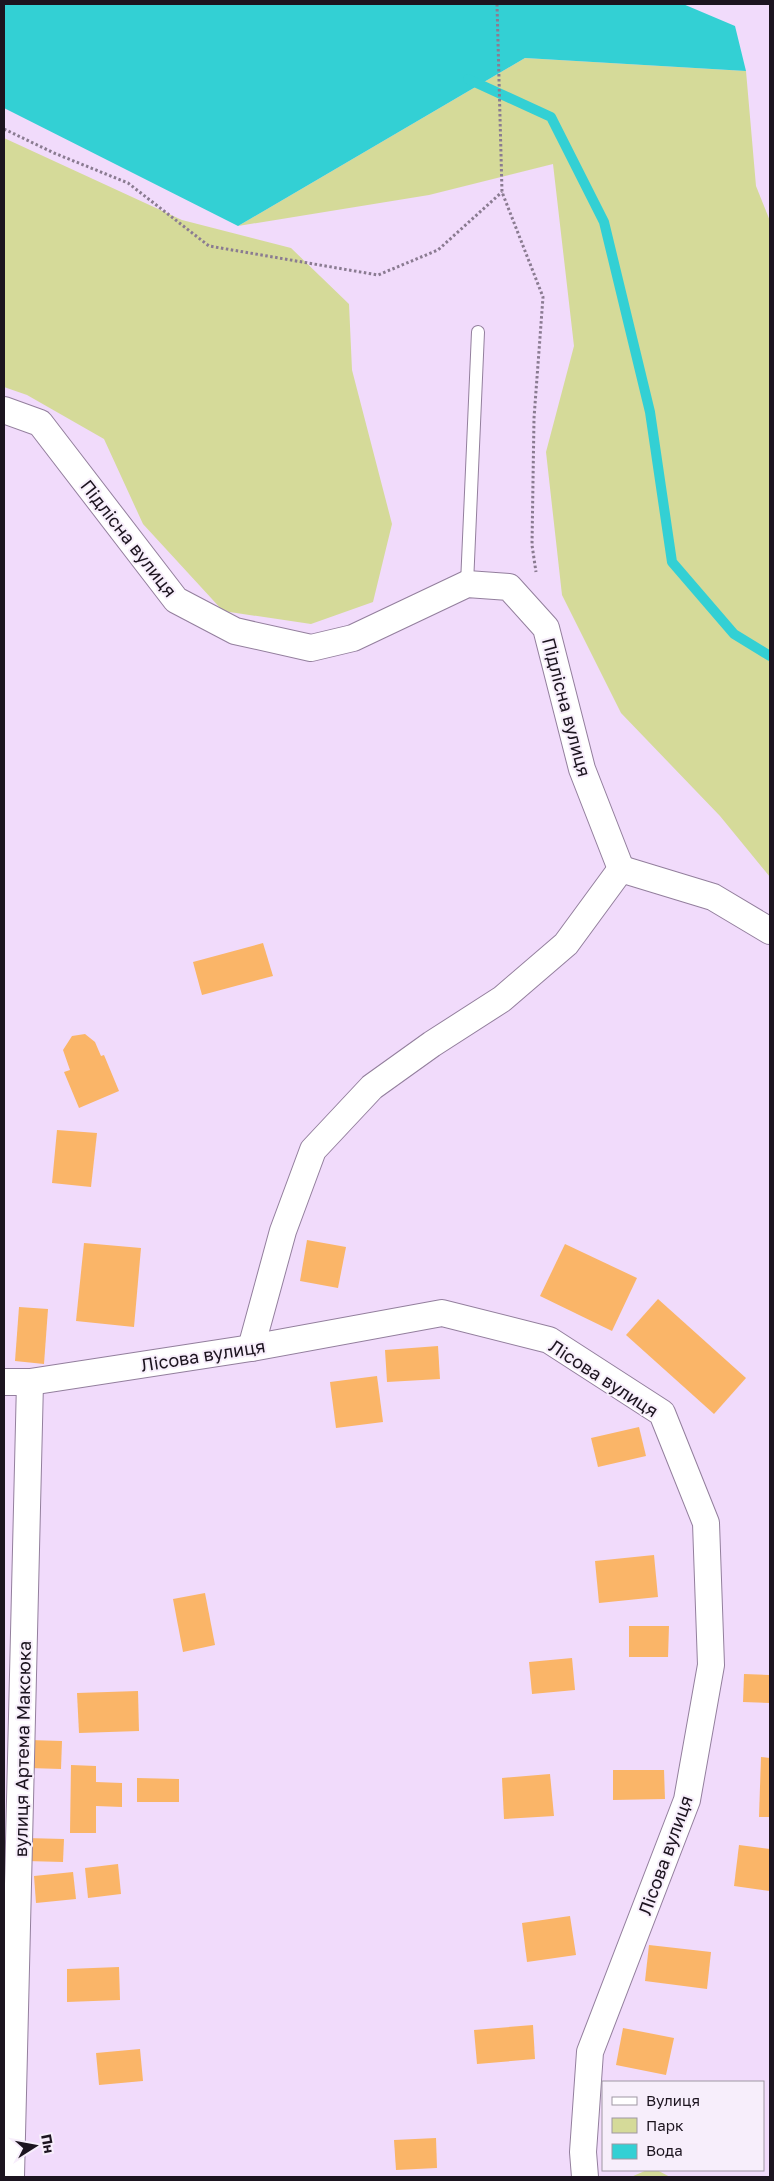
<svg xmlns="http://www.w3.org/2000/svg" width="774" height="2181" font-family="'Golos Text',sans-serif">
	<style>
		.green { fill: #d5da99 }
		.water { fill: #33d0d4 }
		.lines { fill: none; stroke-linecap: round; stroke-linejoin: round }
		.stream { stroke: #33d0d4; stroke-width: 10 }
		.building { fill: #fab568 }
		.lane-casing { stroke: #937f9d; stroke-width: 14 }
		.street-casing { stroke: #937f9d; stroke-width: 28 }
		.path { stroke: #8a7b91; stroke-width: 3; stroke-dasharray: 2.5 2.5; stroke-linecap: butt }
		.lane { stroke: #fff; stroke-width: 12 }
		.street { stroke: #fff; stroke-width: 26 }
		.labels { text-anchor: middle; dominant-baseline: central; stroke-width: 4; stroke-linejoin: round; paint-order: stroke }
		.street-label { font-size: 18px; fill: #1c141f; stroke: #f7eefb }
	</style>
	<rect width="100%" height="100%" fill="#f1dbfb"/>
	<g class="green">
		<polygon points="525,58 746,71 756,186 770,221 770,877 720,816 621,713 562,595 546,452 574,346 553,164 429,195 238,226"/>
		<polygon points="4,138 182,220 291,248 349,304 352,370 392,524 373,602 311,624 223,611 143,524 104,439 27,395 4,387"/>
		<polygon points="647,2170 657,2170 670,2177 631,2177"/>
	</g>
	<polygon class="water" points="4,4 683,4 735,26 746,71 525,58 238,226 4,108"/>
	<g class="lines">
		<polyline class="stream" points="468,79 551,117 604,222 650,412 672,562 734,634 770,656"/>
	</g>
	<g class="building">
		<polygon points="263,943 273,976 202,995 193,962"/>
		<polygon points="85,1034 95,1042 101,1056 104,1055 119,1091 79,1108 64,1072 70,1070 63,1050 72,1036"/>
		<polygon points="57,1130 97,1133 91,1187 52,1183"/>
		<polygon points="307,1240 346,1247 338,1288 300,1281"/>
		<polygon points="84,1243 141,1248 134,1327 76,1321"/>
		<polygon points="565,1244 637,1278 612,1331 540,1296"/>
		<polygon points="658,1299 746,1378 714,1414 626,1335"/>
		<polygon points="19,1307 48,1309 44,1364 15,1361"/>
		<polygon points="438,1346 440,1379 387,1382 385,1350"/>
		<polygon points="377,1376 383,1422 336,1428 330,1382"/>
		<polygon points="639,1427 646,1456 598,1467 591,1438"/>
		<polygon points="654,1555 658,1597 599,1603 595,1561"/>
		<polygon points="205,1593 215,1645 183,1652 173,1599"/>
		<polygon points="629,1626 669,1626 668,1657 629,1657"/>
		<polygon points="572,1658 575,1690 532,1694 529,1662"/>
		<polygon points="744,1674 770,1675 770,1703 743,1702"/>
		<polygon points="138,1691 139,1731 79,1733 77,1693"/>
		<polygon points="29,1740 62,1741 61,1769 29,1768"/>
		<polygon points="761,1757 770,1758 770,1817 759,1817"/>
		<polygon points="71,1765 96,1766 96,1782 122,1783 122,1807 96,1806 96,1833 70,1833"/>
		<polygon points="613,1770 664,1770 665,1799 613,1800"/>
		<polygon points="550,1774 554,1816 504,1819 502,1778"/>
		<polygon points="137,1778 179,1779 179,1802 137,1802"/>
		<polygon points="26,1838 64,1839 63,1862 26,1861"/>
		<polygon points="739,1845 770,1849 770,1891 734,1886"/>
		<polygon points="118,1864 121,1894 88,1898 85,1868"/>
		<polygon points="73,1872 76,1899 36,1903 34,1876"/>
		<polygon points="570,1916 576,1955 527,1962 522,1923"/>
		<polygon points="649,1945 711,1952 707,1989 645,1981"/>
		<polygon points="119,1967 120,2000 67,2002 67,1969"/>
		<polygon points="533,2025 535,2059 477,2064 474,2030"/>
		<polygon points="623,2028 674,2038 666,2075 616,2065"/>
		<polygon points="140,2049 143,2081 99,2085 96,2053"/>
		<polygon points="436,2138 437,2168 396,2170 394,2140"/>
	</g>
	<g class="lines">
		<g class="lane-casing">
			<polyline id="lane" points="467,584 478,332"/>
		</g>
		<g class="street-casing">
			<g id="street">
				<polyline points="4,410 40,423 176,600 235,631 311,648 353,638 467,584 509,587 546,628 582,769 621,869"/>
				<polyline points="621,869 713,897 770,931"/>
				<polyline points="251,1348 283,1231 313,1150 372,1087 432,1044 502,999 566,944 621,869"/>
				<polyline points="4,1382 30,1382 251,1348 442,1313 549,1340 662,1413 706,1523 711,1665 687,1800 590,2052 583,2152 585,2177"/>
				<polyline points="11,2177 30,1382"/>
			</g>
		</g>
		<g class="path">
			<polyline points="497,4 502,192 543,297 534,418 532,545 536,572"/>
			<polyline points="4,129 54,153 128,183 209,246 378,275 438,250 502,192"/>
		</g>
		<use href="#lane" class="lane"/>
		<use href="#street" class="street"/>
	</g>
	<g class="labels">
		<g class="street-label">
			<text transform="translate(129 538) rotate(52)">Підлісна вулиця</text>
			<text transform="translate(567 707) rotate(75)">Підлісна вулиця</text>
			<text transform="translate(203 1355) rotate(-9)">Лісова вулиця</text>
			<text transform="translate(604 1378) rotate(33)">Лісова вулиця</text>
			<text transform="translate(22 1749) rotate(-89)">вулиця Артема Максюка</text>
			<text transform="translate(665 1855) rotate(-70)">Лісова вулиця</text>
		</g>
	</g>
	<rect width="774" height="2181" fill="none" stroke="#1c141f" stroke-width="10"/>
	<rect x="602" y="2081" width="162" height="90" fill="#f7eefb" stroke="#9f97a3"/>
	<rect x="612" y="2097" width="25" height="8" fill="#ffffff" stroke="#9f97a3"/>
	<text x="646" y="2106" font-size="15" fill="#1c141f">Вулиця</text>
	<rect x="612" y="2118" width="25" height="15" fill="#d5da99" stroke="#9f97a3"/>
	<text x="646" y="2131" font-size="15" fill="#1c141f">Парк</text>
	<rect x="612" y="2144" width="25" height="15" fill="#33d0d4" stroke="#9f97a3"/>
	<text x="646" y="2156" font-size="15" fill="#1c141f">Вода</text>
	<g transform="translate(35 2146) rotate(79)" stroke="#f7eefb" stroke-width="4" paint-order="stroke">
	<path d="M0-4L9 19L0 12L-9 19Z" fill="#1c141f"/>
	<text y="-8" font-size="14" font-weight="bold" text-anchor="middle" fill="#1c141f">Пн</text>
	</g>
</svg>
